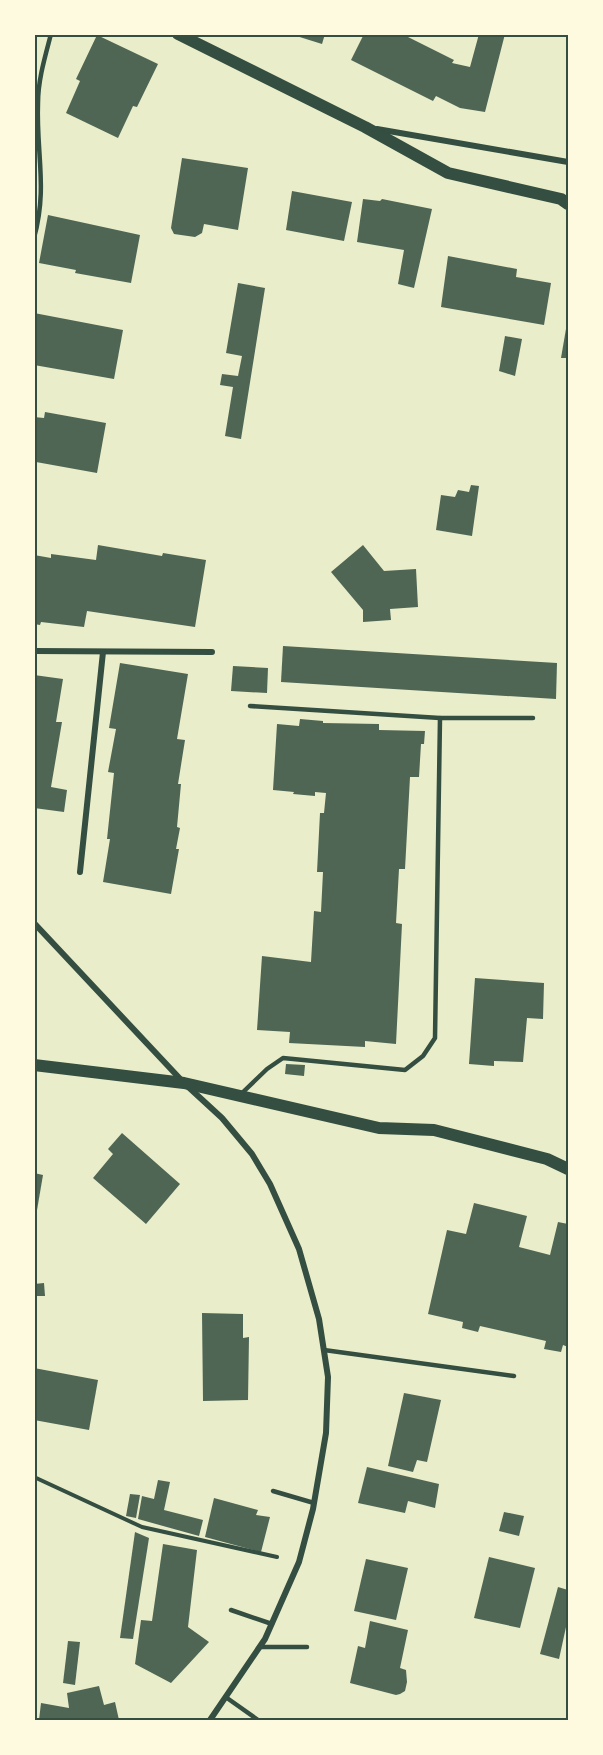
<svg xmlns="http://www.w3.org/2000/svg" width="603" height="1755" font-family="'Space Grotesk',sans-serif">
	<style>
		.building { fill: #4f6655 }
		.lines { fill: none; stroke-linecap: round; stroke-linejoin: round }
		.path { stroke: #344e41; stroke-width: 4 }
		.service { stroke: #344e41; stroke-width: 4.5 }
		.minor { stroke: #344e41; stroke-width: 6 }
		.secondary { stroke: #344e41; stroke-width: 12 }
		.neatline { fill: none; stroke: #344e41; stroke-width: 2 }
	</style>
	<rect width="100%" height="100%" fill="#e9edc9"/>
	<g class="building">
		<polygon points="290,34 325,34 322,44"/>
		<polygon points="364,34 402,34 454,60 452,63 470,67 479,34 505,34 485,112 460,108 436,96 433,101 351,60"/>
		<polygon points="97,35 158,64 137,107 133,106 118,138 66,113 80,81 76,79"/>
		<polygon points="182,158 248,168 238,230 204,224 202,233 195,237 174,234 171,228"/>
		<polygon points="292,191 352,202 344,241 286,230"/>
		<polygon points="363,199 380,201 382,199 432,209 414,288 398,284 404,250 357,242"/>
		<polygon points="48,215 140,235 131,283 75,273 76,270 39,263"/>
		<polygon points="448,256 517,269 516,277 551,283 544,325 441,307"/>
		<polygon points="238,283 265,288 241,439 225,436 233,387 220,385 222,374 238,376 242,356 226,353"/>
		<polygon points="34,313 123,330 114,379 34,365"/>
		<polygon points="567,323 568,323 568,358 561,358"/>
		<polygon points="505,336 522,339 515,376 499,371"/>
		<polygon points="45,412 106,423 97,473 36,462 34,466 34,417 44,418"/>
		<polygon points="471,485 479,486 472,536 436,530 441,495 455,497 458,490 469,492"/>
		<polygon points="98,545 162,556 163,553 206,560 195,627 87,611 84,627 41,622 40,625 34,624 34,555 51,558 51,554 96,560"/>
		<polygon points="363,545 384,571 416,569 418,607 390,609 391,620 363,622 363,610 331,572"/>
		<polygon points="283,646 557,663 556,699 281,682"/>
		<polygon points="120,663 188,674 177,739 185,740 178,784 181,784 177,827 180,828 176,849 179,849 171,894 103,882 110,839 107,839 114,773 108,772 116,729 109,728"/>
		<polygon points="233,666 268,668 267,693 231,691"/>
		<polygon points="34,675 63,679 56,722 62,722 51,787 67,790 64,812 34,808"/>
		<polygon points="300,719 323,721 323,723 379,724 379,730 425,731 424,744 421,744 419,777 410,777 405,869 399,869 396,923 402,924 396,1044 365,1041 365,1047 289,1043 290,1032 257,1030 262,956 311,962 314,911 321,912 323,872 317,872 320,813 324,813 326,793 315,792 315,796 293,794 294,792 273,790 277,724 299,726"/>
		<polygon points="475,978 544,983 543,1019 527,1018 523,1062 494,1061 494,1066 469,1064"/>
		<polygon points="286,1064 305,1065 304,1076 285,1074"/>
		<polygon points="122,1133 180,1184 146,1224 93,1178 113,1154 108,1149"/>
		<polygon points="34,1173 43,1175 36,1216 34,1216"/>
		<polygon points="474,1203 527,1216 519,1247 550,1255 558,1222 568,1224 568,1347 563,1345 561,1352 544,1349 546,1341 480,1326 478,1332 462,1328 463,1322 428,1314 447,1230 466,1234"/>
		<polygon points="44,1283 45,1296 34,1296 34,1284"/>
		<polygon points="202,1313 243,1314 243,1338 249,1337 248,1400 203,1401"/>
		<polygon points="34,1368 98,1380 89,1430 34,1420"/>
		<polygon points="404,1393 441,1400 427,1462 417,1460 413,1472 388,1466"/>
		<polygon points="367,1467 439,1484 435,1508 408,1501 405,1513 358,1503"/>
		<polygon points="158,1480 170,1482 164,1510 203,1520 199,1536 138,1519 142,1496 154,1499"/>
		<polygon points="130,1494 140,1495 136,1518 126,1516"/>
		<polygon points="214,1498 258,1510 256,1515 270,1517 261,1552 205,1537"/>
		<polygon points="504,1512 524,1516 519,1536 499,1531"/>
		<polygon points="135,1532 149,1538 133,1639 120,1638"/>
		<polygon points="163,1544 197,1550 188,1627 209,1642 171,1683 135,1664 141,1620 152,1621"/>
		<polygon points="489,1557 535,1568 520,1628 474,1618"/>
		<polygon points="366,1559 408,1568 396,1620 354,1611"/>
		<polygon points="558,1587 568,1590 568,1618 559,1659 540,1654"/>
		<polygon points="370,1621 408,1630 400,1668 406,1670 407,1682 405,1691 400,1694 396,1695 350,1683 358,1646 365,1648"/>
		<polygon points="68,1641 80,1642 75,1685 63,1683"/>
		<polygon points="99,1686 104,1705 115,1702 119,1720 39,1720 41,1703 69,1708 67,1693"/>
	</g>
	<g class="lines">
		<polyline class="path" points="34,1477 142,1527 277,1557"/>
		<g class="service">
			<path d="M34,238C48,188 36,153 38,103C38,80 45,57 51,34"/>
			<polyline points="250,706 440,718 533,718"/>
			<polyline points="241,1094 267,1069 283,1058 405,1070 423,1056 435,1038 440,718"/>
			<polyline points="324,1350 514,1376"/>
			<polyline points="273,1491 314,1503"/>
			<polyline points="231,1610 272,1624"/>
			<polyline points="260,1647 307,1647"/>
			<polyline points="227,1698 258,1720"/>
		</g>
		<g class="minor">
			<polyline points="377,129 568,162"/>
			<polyline points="34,651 212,652"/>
			<polyline points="80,872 103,652"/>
			<polyline points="34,923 184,1083 222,1118 252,1154 270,1184 299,1249 319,1319 328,1377 326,1433 313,1509 299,1562 265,1639 210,1720"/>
		</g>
		<g class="secondary">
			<polyline points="178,34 365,127 448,173 561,199 568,204"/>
			<polyline points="34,1065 184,1083 379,1128 434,1130 547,1159 568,1169"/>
		</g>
	</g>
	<rect width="603" height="1755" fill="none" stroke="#fefae0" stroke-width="72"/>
	<rect x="36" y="36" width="531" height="1683" class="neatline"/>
</svg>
